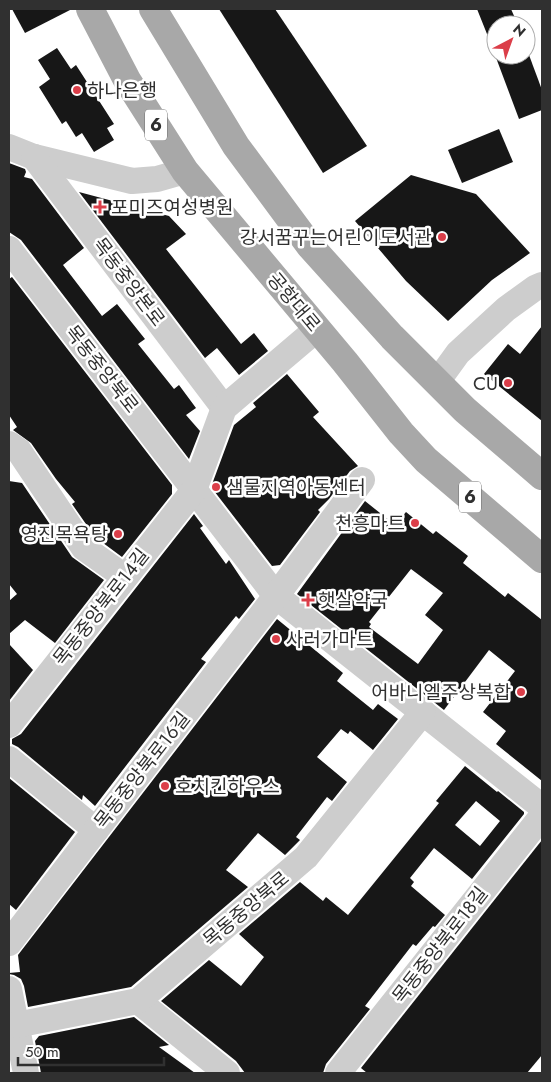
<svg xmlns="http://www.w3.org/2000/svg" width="551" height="1082" font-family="Jost,'Noto Sans KR',sans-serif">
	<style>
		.building { fill: #171717; fill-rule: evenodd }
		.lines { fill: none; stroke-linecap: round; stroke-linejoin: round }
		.minor { stroke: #cdcdcd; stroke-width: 26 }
		.major { stroke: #a8a8a8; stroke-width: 28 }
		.poi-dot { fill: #db3e49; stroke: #fff; stroke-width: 2 }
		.labels { text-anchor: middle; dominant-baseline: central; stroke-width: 5; stroke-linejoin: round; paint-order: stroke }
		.shield { fill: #fff; stroke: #6e6e6e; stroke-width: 1 }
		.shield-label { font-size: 18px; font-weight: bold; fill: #303030 }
		.poi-label { font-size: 19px; fill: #303030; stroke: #fff; text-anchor: start }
		.street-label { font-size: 19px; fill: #303030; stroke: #fff }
	</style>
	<rect width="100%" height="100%" fill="#fff"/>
	<g class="building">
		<polygon points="12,9 72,9 25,33"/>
		<polygon points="219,9 275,9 367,146 323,173"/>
		<polygon points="477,9 511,9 518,25 496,25 496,54 495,54"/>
		<polygon points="57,48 71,69 76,65 114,124 107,128 114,140 94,152 82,133 76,137 66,121 62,124 39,87 50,79 38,60"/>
		<polygon points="495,55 529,55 542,90 542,110 519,119"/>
		<polygon points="499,129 513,162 462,183 448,150"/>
		<polygon points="9,163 25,169 26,172 24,177 32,179 84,248 63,265 102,316 117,304 145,339 138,344 174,389 179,385 196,408 186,415 200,431 189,459 21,240 9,232"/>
		<polygon points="411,175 476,194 530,253 492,280 448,321 406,281 355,221"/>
		<polygon points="79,192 169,216 186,234 166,249 241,344 254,333 268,351 239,375 217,348 205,358"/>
		<polygon points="12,277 172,485 172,494 122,557 95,537 72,504 75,502 56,479 31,443 13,430 17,427 9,415 9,279"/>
		<polygon points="542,326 542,421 484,374 508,344 520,354"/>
		<polygon points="287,374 319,412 313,417 358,466 350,471 329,499 318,510 320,512 280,565 272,566 211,487 234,425 256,407 253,403"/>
		<polygon points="9,481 22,483 72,557 104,580 55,643 25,620 9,634 9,601 17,594 9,584"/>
		<path d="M365,501L395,525L406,512L433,534L436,531L468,556L463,563L505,597L508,593L542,620V781L496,744L506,731L483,712L515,671L489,650L444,710L297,594ZM411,569L443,593L425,615L443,630L418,664L369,627L371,624L369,622Z"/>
		<polygon points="194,514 203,526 200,528 226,564 229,560 255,599 239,619 236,616 201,659 206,662 95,806 83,795 82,800 18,747 12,744 12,739 21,734"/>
		<polygon points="277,619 343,673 337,681 373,710 378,704 398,719 373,750 350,731 348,734 341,729 317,757 347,782 332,801 327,797 296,837 300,840 285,855 258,833 226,870 248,887 131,987 28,1007 24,986 21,979 14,975 9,974 9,973 20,972 18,955"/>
		<polygon points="9,644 33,670 9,701"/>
		<path d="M465,766L497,792L498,791L524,812V814L472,879L434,848L410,878L414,882L411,886L445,915L435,927L433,926L416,946L413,944L365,1006L370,1009L326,1064L323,1073H245L236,1061L161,1001L209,960L241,986L264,957L239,934L300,882L323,901L326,897L348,915L439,803L436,801ZM476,801L500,821L480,846L455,825Z"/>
		<polygon points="9,778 75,832 16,910 9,904"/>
		<polygon points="542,840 542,1055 527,1073 367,1073 361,1068"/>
		<polygon points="134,1017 169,1045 159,1047 195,1073 41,1073 35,1041 39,1036"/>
	</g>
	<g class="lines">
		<g class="minor">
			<polyline points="9,147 34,157 132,181 157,179 185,171"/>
			<polyline points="34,157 224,408"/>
			<polyline points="9,249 276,596 542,807"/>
			<polyline points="437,382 458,353 506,309 535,288 542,285"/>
			<polyline points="9,444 19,451 84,548 125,577"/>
			<polyline points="9,725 194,490 224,408 317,329"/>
			<polyline points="9,759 96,830"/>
			<polyline points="9,943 276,596 362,480"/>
			<polyline points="9,989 26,1073"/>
			<polyline points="138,1001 227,1073"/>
			<polyline points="16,1025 138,1001 306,857 423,712"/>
			<polyline points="338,1073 542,816"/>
		</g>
		<g class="major">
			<polyline points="90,9 127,80 185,171 345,362 401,433 426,460 542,559"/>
			<polyline points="153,9 236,146 310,246 392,337 465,410 542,476"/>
		</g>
	</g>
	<g class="poi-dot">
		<circle cx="77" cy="90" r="5"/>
		<path d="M97.5 199.5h5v5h5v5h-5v5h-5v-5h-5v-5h5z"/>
		<circle cx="442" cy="237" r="5"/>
		<circle cx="508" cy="383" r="5"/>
		<circle cx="216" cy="487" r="5"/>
		<circle cx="415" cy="523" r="5"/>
		<circle cx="118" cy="534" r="5"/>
		<path d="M305.5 592.5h5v5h5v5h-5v5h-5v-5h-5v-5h5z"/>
		<circle cx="276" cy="639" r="5"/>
		<circle cx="521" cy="692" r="5"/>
		<circle cx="165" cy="786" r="5"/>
	</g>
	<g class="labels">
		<g class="shield">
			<rect x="145" y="109.5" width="22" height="31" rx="4"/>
			<rect x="459" y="481.5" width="22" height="31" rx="4"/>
		</g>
		<g class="shield-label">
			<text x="156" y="125">6</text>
			<text x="470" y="497">6</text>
		</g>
		<g class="poi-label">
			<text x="87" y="90">하나은행</text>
			<text x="111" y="207">포미즈여성병원</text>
			<text x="432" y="237" text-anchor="end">강서꿈꾸는어린이도서관</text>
			<text x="498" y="383" text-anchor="end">CU</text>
			<text x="226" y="487">샘물지역아동센터</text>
			<text x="405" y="523" text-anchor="end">천흥마트</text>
			<text x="108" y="534" text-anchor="end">영진목욕탕</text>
			<text x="318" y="600">햇살약국</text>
			<text x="286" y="639">사러가마트</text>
			<text x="511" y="692" text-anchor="end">어바니엘주상복합</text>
			<text x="175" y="786">호치킨하우스</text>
		</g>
		<g class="street-label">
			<text transform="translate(129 282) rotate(53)">목동중앙본로</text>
			<text transform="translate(294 302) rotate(50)">공항대로</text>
			<text transform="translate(102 369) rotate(52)">목동중앙북로</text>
			<text transform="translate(101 607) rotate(-52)">목동중앙북로14길</text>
			<text transform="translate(142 770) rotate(-52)">목동중앙북로16길</text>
			<text transform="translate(246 909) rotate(-40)">목동중앙북로</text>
			<text transform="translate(440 945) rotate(-52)">목동중앙북로18길</text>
		</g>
	</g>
	<rect width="551" height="1082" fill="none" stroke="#303030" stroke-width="20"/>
	<g transform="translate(511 40) rotate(41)"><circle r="24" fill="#ffffff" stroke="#acacac"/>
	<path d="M0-4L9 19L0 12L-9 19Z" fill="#db3e49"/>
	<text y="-8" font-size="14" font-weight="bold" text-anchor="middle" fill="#303030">N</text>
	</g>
	<path d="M18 1057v8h146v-8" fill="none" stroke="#303030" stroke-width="2.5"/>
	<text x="25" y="1057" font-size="15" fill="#303030" stroke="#ffffff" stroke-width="4" paint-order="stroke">50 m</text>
</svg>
